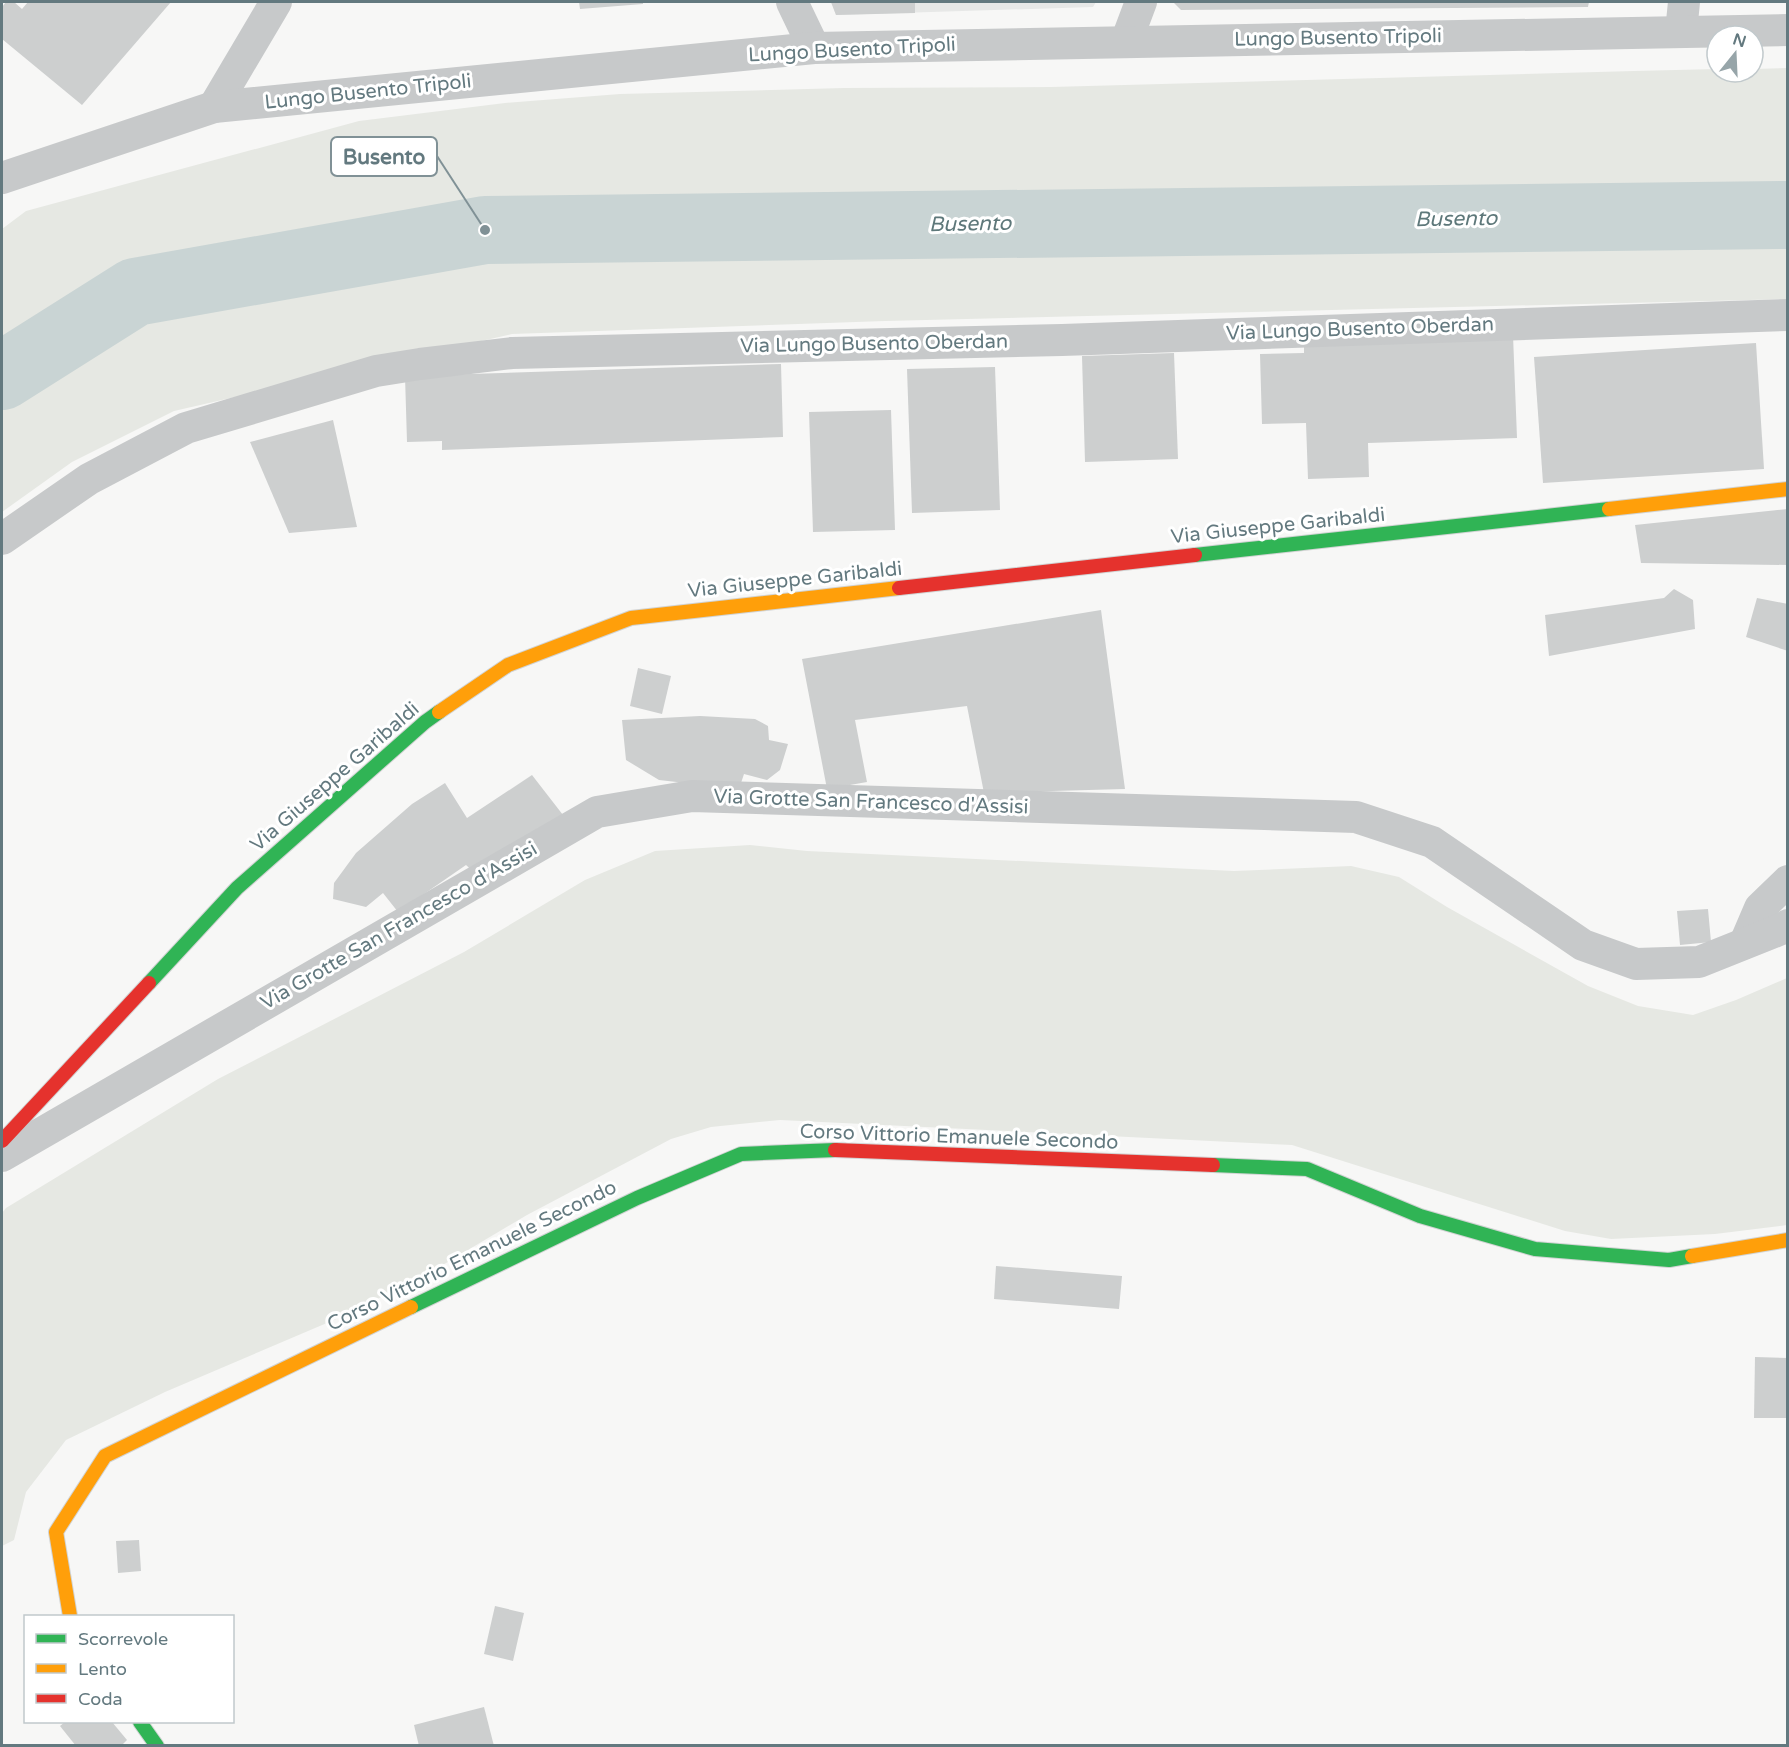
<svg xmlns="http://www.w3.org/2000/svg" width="1789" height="1747" font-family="'Varela Round',sans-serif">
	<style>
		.built { fill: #e7e8e7 }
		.green { fill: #e6e8e3 }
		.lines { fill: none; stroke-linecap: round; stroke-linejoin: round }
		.river { stroke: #c9d4d4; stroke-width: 68 }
		.building { fill: #cdcfcf }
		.fast-casing { stroke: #d1d3d3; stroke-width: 16 }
		.slow-casing { stroke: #d1d3d3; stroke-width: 16 }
		.jam-casing { stroke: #d1d3d3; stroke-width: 16 }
		.street { stroke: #c7c9ca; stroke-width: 32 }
		.fast { stroke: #30b455; stroke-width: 14 }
		.slow { stroke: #ff9f0a; stroke-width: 14 }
		.jam { stroke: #e5322d; stroke-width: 14 }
		.labels { text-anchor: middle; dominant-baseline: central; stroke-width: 6; stroke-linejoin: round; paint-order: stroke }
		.street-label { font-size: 20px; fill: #63797f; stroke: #fff }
		.water-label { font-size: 21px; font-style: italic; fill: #5e787a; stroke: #fff }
		.leader { fill: none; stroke: #809196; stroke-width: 2 }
		.callout-dot { fill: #809196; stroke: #fff; stroke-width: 2 }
		.callout { fill: #fff; stroke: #809196; stroke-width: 2 }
		.callout-label { font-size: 21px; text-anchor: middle; font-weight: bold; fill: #63797f }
	</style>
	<rect width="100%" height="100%" fill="#f7f7f6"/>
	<polygon class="built" points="831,2 1096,2 1093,7 836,15"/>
	<g class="green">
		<polygon points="1787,68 1787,299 885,321 512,334 174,411 72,462 2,512 2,229 26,211 359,121 505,103 620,94 844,88 1051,87 1634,71 1717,69 1717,72 1753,72 1753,69"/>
		<polygon points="750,845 807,851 1234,871 1351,866 1399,877 1447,907 1588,986 1638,1006 1693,1015 1736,1000 1787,978 1787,1225 1715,1234 1611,1239 1565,1231 1292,1145 780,1120 711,1127 671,1139 527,1215 436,1269 348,1314 165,1392 66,1440 26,1492 14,1540 2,1546 2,1213 6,1208 218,1079 464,952 585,880 655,851"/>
	</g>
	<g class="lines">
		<polyline class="river" points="2,376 135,292 485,230 1788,215"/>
	</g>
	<g class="building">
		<polygon points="6,2 14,2 22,9 28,2 171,2 82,105 2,39 2,7"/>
		<polygon points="579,2 643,2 643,4 580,9"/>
		<polygon points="831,2 915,2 915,13 836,15"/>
		<polygon points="1173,2 1589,2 1588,7 1181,10"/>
		<polygon points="1513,335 1517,438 1368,443 1369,477 1308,479 1306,423 1262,424 1260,354 1304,353 1304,341"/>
		<polygon points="1756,343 1764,469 1543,483 1534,357"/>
		<polygon points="1174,353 1178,459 1085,462 1082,356"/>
		<polygon points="781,364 783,437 442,450 442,441 407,442 405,376"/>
		<polygon points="995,367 1000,510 912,513 907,369"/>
		<polygon points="891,410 895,530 813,532 809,412"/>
		<polygon points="333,420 357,527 289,533 250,442"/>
		<polygon points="1788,509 1788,565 1641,563 1635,525"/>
		<polygon points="1674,589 1693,600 1695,629 1549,656 1545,615 1664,598"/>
		<polygon points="1757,598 1788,604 1788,651 1746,637"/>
		<polygon points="1101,610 1125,789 984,793 967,706 855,720 867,782 827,789 802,659"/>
		<polygon points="638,668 671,676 662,714 630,706"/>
		<polygon points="700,716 755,719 768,726 769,740 788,744 780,770 767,780 744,774 739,789 659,780 626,760 622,720"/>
		<polygon points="532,775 563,815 477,875 466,865 398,912 383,893 366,907 333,899 334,883 356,853 412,804 445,783 467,818"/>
		<polygon points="1708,909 1711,942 1680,945 1677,911"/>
		<polygon points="996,1266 1122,1276 1119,1309 994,1299"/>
		<polygon points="1755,1357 1788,1358 1788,1418 1754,1418"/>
		<polygon points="139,1540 141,1571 118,1573 116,1541"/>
		<polygon points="495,1606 524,1613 513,1661 484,1654"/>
		<polygon points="484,1707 494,1746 419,1746 414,1725"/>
		<polygon points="65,1722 112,1722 127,1740 121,1746 76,1746 60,1726"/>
	</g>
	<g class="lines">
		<g class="fast-casing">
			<g id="fast">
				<polyline points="1195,555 1609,509"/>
				<polyline points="149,983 237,888 425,722 439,712"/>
				<polyline points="1213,1165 1307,1169 1420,1216 1535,1249 1669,1260 1692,1256"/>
				<polyline points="411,1307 637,1198 741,1154 835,1150"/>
				<polyline points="140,1722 157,1746"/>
			</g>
		</g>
		<g class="slow-casing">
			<g id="slow">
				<polyline points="1609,509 1788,489"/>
				<polyline points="439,712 508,665 631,618 899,588"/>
				<polyline points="1692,1256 1788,1240"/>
				<polyline points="70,1616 56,1532 105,1456 411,1307"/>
			</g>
		</g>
		<g class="jam-casing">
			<g id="jam">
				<polyline points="899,588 1195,555"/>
				<polyline points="2,1141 149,983"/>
				<polyline points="835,1150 1213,1165"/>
			</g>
		</g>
		<g class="street">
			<polyline points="792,2 814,48"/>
			<polyline points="1681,32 1684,2"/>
			<polyline points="1126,42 1141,2"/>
			<polyline points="214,107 276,2"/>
			<polyline points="2,178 214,107 814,48 1788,30"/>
			<polyline points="2,539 89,479 186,428 376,371 420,364 512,353 1062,340 1788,315"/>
			<polyline points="1745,943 1760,908 1788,881"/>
			<polyline points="2,1156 597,812 692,796 1356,817 1432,842 1583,945 1636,964 1699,962 1779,930 1788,925"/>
		</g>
		<use href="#fast" class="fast"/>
		<use href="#slow" class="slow"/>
		<use href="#jam" class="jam"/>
	</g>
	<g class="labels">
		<g class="street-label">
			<text transform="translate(1338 38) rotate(-1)">Lungo Busento Tripoli</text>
			<text transform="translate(852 50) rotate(-3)">Lungo Busento Tripoli</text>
			<text transform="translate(368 92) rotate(-6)">Lungo Busento Tripoli</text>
			<text transform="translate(1360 329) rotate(-2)">Via Lungo Busento Oberdan</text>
			<text transform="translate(874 344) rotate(-1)">Via Lungo Busento Oberdan</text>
			<text transform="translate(1278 526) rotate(-6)">Via Giuseppe Garibaldi</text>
			<text transform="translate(795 580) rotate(-6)">Via Giuseppe Garibaldi</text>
			<text transform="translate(335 777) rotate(-41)">Via Giuseppe Garibaldi</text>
			<text transform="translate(871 802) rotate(2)">Via Grotte San Francesco d'Assisi</text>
			<text transform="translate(399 926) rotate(-30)">Via Grotte San Francesco d'Assisi</text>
			<text transform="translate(959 1137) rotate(2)">Corso Vittorio Emanuele Secondo</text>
			<text transform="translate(472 1256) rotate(-26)">Corso Vittorio Emanuele Secondo</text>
		</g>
		<g class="water-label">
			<text transform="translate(1456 219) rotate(-1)">Busento</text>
			<text transform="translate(970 224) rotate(-1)">Busento</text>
		</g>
	</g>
	<path class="leader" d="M485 230L437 156"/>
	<circle class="callout-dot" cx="485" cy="230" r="6"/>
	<rect class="callout" x="331" y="137" width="106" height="39" rx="6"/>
	<g class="callout-label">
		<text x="384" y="164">Busento</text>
	</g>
	<rect width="1789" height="1747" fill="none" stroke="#63797f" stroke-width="6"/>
	<rect x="24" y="1615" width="210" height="108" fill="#ffffff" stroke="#c1c9cc" stroke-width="1.5"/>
	<rect x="36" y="1634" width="30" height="9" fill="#30b455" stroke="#c1c9cc" stroke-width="1.5"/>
	<text x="78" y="1645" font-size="18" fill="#63797f">Scorrevole</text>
	<rect x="36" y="1664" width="30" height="9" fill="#ff9f0a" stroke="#c1c9cc" stroke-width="1.5"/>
	<text x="78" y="1675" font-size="18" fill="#63797f">Lento</text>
	<rect x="36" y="1694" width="30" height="9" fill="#e5322d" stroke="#c1c9cc" stroke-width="1.5"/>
	<text x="78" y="1705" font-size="18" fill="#63797f">Coda</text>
	<g transform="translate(1735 54) rotate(18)"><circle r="28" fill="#ffffff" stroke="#c1c9cc" stroke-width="1.5"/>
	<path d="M0-4.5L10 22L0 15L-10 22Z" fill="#97a5a9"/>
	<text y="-9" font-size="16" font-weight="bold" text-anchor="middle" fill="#63797f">N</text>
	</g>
</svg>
